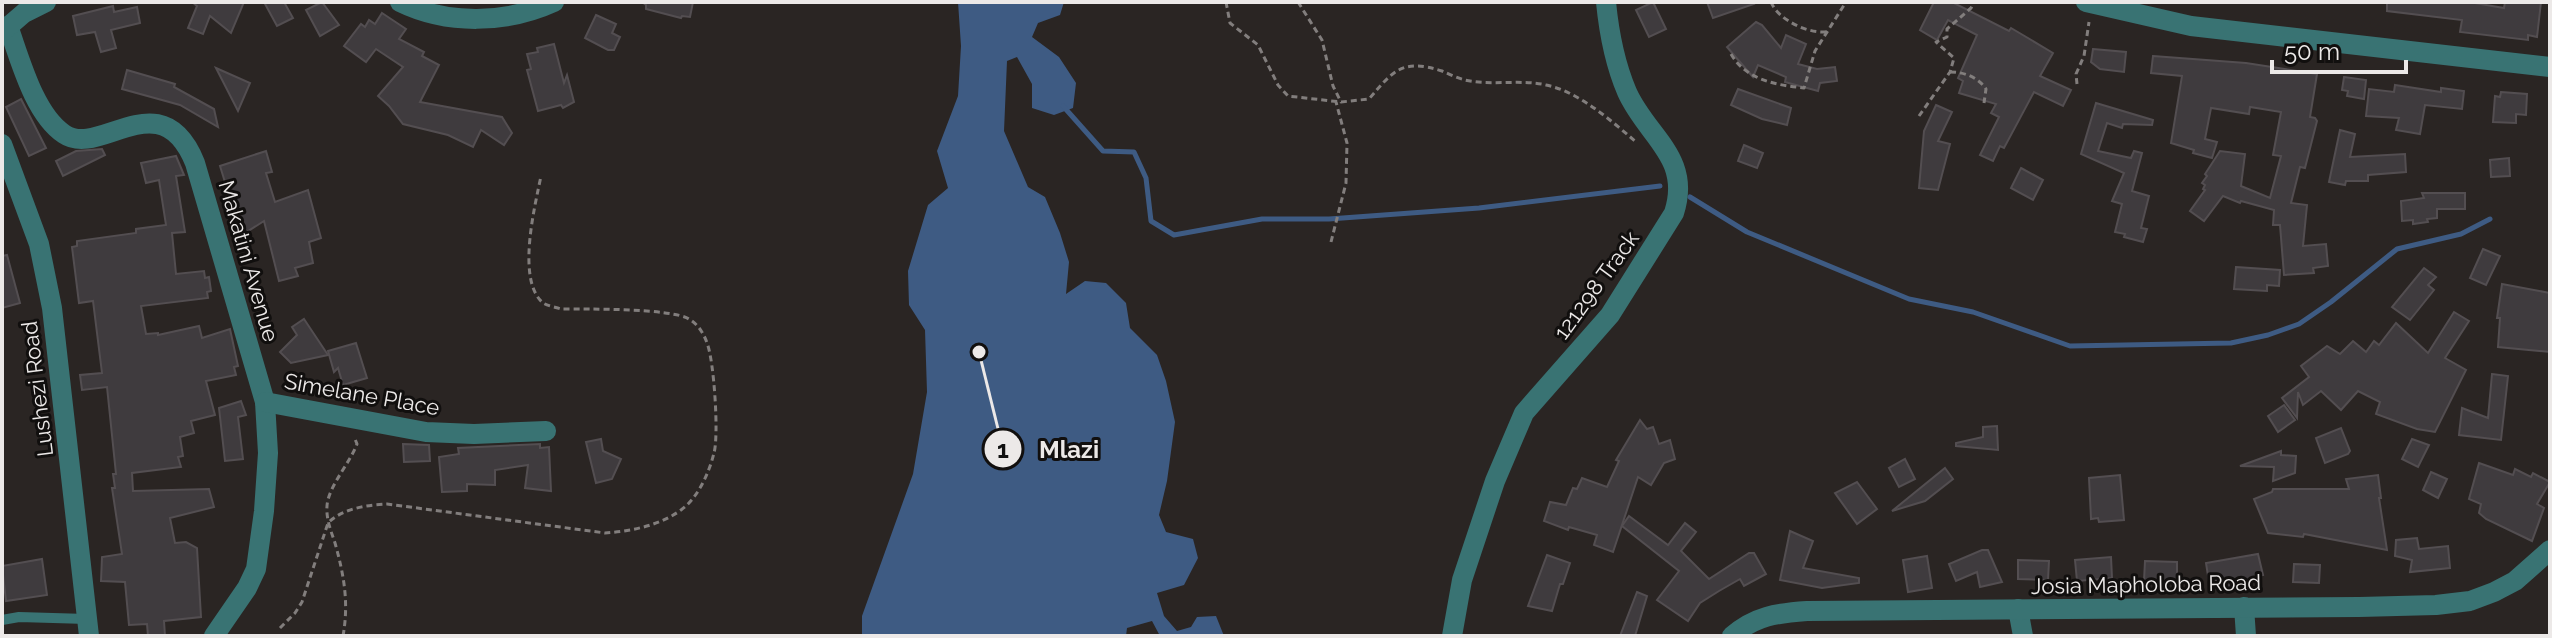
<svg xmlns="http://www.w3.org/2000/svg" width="2552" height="638" font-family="Raleway,sans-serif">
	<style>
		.water { fill: #3e5b83 }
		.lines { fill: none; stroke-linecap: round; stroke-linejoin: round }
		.stream { stroke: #3e5b83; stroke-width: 5 }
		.building { fill: #3f3b3e; stroke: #534e51; stroke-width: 2 }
		.path { stroke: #827e7d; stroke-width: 3; stroke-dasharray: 6 4; stroke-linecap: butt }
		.lane { stroke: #397373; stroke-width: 10 }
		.street { stroke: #397373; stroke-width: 20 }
		.labels { text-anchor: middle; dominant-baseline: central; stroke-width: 6; stroke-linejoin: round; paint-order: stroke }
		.street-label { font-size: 22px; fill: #ece9e8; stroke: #110f0e }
		.leader { fill: none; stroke: #ece9e8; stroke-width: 3 }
		.callout-dot { fill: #ece9e8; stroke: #110f0e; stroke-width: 3 }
		.mark-label { font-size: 24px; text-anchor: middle; font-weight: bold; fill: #111 }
		.callout-label { font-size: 24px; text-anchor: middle; font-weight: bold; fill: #ece9e8; stroke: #110f0e; stroke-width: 6; stroke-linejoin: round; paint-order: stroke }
	</style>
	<rect width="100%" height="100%" fill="#2a2523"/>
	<polygon class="water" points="958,2 1064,2 1060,15 1038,23 1032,37 1059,57 1076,83 1073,108 1054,115 1032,108 1032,84 1017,57 1007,61 1004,131 1028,187 1045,197 1060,233 1069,262 1066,294 1085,281 1106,283 1126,303 1130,328 1157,355 1166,381 1175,422 1167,481 1159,515 1166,532 1193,539 1198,558 1184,585 1157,593 1164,616 1177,631 1191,627 1197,617 1216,616 1224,636 1160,636 1152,621 1127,628 1126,636 862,636 862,616 913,474 927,392 925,330 909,305 908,271 928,205 948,188 937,151 958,96 961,46"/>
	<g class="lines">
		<g class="stream">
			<polyline points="1063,106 1103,151 1134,152 1146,178 1151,221 1174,235 1262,219 1329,219 1479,208 1660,186"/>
			<polyline points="1690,197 1747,232 1909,299 1973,312 2070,346 2231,343 2268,335 2299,324 2331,302 2397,249 2461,234 2490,219"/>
		</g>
	</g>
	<g class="building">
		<polygon points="192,2 244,2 231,33 210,16 203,34 188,28 197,6"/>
		<polygon points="264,2 284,2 293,18 277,26"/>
		<polygon points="322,2 339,25 320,36 306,10"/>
		<polygon points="642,2 693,2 690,17 682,16 681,18 646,9 646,5"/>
		<polygon points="1653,2 1666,29 1649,37 1636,10"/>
		<polygon points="1707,2 1753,2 1754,4 1713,18"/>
		<polygon points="1934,2 1952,2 2009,31 2011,28 2053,53 2040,76 2071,90 2063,106 2034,92 2004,148 2000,146 1993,161 1980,155 1999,117 1991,113 1996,104 1959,93 1963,81 1958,78 1977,35 1948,20 1937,40 1920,30"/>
		<polygon points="2387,2 2469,2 2504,8 2505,2 2541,2 2537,37 2528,35 2528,40 2460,32 2462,20 2387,11"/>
		<polygon points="113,6 114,12 137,7 140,23 111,30 116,48 101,52 95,32 77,35 73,16"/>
		<polygon points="382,13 406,29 399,39 424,52 422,56 439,65 420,102 502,117 512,133 504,145 481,130 473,147 448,135 403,124 389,106 378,96 403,67 376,49 366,62 344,46 361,24 365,27 369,20 375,24"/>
		<polygon points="596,15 616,24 612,33 620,37 614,50 608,50 585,38"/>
		<polygon points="1756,22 1762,25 1781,48 1786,35 1806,44 1798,64 1817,69 1835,67 1837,81 1820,83 1818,91 1785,82 1786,77 1758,65 1753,77 1727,47"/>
		<polygon points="554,44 564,83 567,75 574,102 563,108 561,105 538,111 527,70 531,69 527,54 538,52 537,48"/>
		<polygon points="2093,49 2126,52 2124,72 2100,69 2091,62"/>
		<polygon points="2153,56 2246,63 2317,74 2310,117 2315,118 2317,121 2305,168 2300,167 2291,203 2307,205 2303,246 2326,244 2328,266 2313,268 2314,273 2284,275 2280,225 2273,225 2274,210 2241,201 2240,203 2223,196 2204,221 2190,211 2205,190 2203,189 2205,185 2202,183 2207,176 2205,174 2220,151 2245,154 2241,186 2270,198 2281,156 2273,155 2281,112 2250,107 2249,114 2211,108 2205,139 2217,142 2212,158 2193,153 2194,150 2171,143 2182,76 2151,73"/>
		<polygon points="216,68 250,83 238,111"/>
		<polygon points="127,70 175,84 174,87 214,109 218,127 180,105 122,89"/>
		<polygon points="2344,77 2366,80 2364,99 2347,96 2348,91 2342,90"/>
		<polygon points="2395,85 2441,92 2441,88 2464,91 2462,109 2425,105 2420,134 2396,130 2399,118 2366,116 2369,89 2394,92"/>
		<polygon points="1738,89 1791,108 1787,125 1762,119 1731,105"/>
		<polygon points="2501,92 2527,94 2526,115 2516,114 2516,123 2493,122 2495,96 2500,97"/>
		<polygon points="21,99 46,148 29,156 6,107"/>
		<polygon points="2096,103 2153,120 2152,125 2123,124 2122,128 2107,123 2098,151 2131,158 2134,151 2142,153 2132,191 2149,196 2141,228 2147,229 2143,242 2124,237 2125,234 2115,232 2122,204 2112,201 2124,173 2081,154"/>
		<polygon points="1936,105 1952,112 1938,141 1950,144 1938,190 1919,188 1924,131"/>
		<polygon points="2340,130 2355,134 2350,157 2405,154 2406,172 2368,175 2368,181 2346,181 2345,185 2329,182"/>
		<polygon points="1744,145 1763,153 1757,168 1738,161"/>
		<polygon points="102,149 105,155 63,176 56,161 76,151"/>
		<polygon points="266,151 272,172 266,173 275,202 308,190 321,238 309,242 313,263 295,268 298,276 279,281 264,221 245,233 229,207 232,205 220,166"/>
		<polygon points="176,156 184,175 176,176 185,232 172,233 176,274 204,271 205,278 209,277 211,291 207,292 208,298 141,306 146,334 158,333 158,335 199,326 202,338 230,329 238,366 234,367 236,375 206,381 215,415 191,421 194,433 180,437 183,456 178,457 181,467 132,473 133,491 209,489 214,507 170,518 175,543 186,542 197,548 201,617 164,621 165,636 148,636 147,624 129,625 125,582 101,581 102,557 122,554 112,488 115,488 113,474 116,474 107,387 82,390 80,375 102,373 93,301 79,303 72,247 77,246 77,241 136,233 136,229 166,225 159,180 146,183 141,163"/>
		<polygon points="2509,158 2510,176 2491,177 2490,160"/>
		<polygon points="2021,168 2043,180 2033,200 2011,188"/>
		<polygon points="2422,193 2465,193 2465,209 2437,209 2437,218 2427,219 2428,222 2413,224 2413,220 2402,221 2401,201 2424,198"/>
		<polygon points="2483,249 2500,256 2486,285 2470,278"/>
		<polygon points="7,255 20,303 2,308 2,256"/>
		<polygon points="2236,267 2280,270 2279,286 2267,285 2267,291 2234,289"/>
		<polygon points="2424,268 2436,277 2428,285 2434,290 2410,320 2392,307"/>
		<polygon points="2502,284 2550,293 2550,352 2498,347 2500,318 2497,318"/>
		<polygon points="2454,312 2469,321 2445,358 2466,370 2435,432 2417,429 2376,414 2380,402 2358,391 2341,410 2321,391 2303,405 2298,392 2297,418 2282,398 2309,377 2301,366 2327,346 2340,354 2353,341 2366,352 2374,341 2379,345 2396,323 2428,353"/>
		<polygon points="304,319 328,355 291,363 280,352 297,335 292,327"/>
		<polygon points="356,343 367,378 343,385 338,368 334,372 328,351"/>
		<polygon points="2492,374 2508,376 2501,440 2459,435 2462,408 2488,418"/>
		<polygon points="241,401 246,415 238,417 243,459 225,461 219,408"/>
		<polygon points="2284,405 2295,420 2278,432 2268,416"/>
		<polygon points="1640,420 1647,429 1653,427 1659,444 1670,440 1675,459 1664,463 1651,485 1638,477 1613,552 1594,545 1597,535 1569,527 1568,530 1544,521 1550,502 1566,505 1573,488 1577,489 1582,478 1607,487 1619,461 1616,460"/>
		<polygon points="1997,426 1998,450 1956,446 1956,443 1983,437 1983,427"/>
		<polygon points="2341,428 2350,451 2348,454 2325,463 2316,438"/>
		<polygon points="601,439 603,451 621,459 612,479 596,483 586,442"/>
		<polygon points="2412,439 2429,445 2418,467 2402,459"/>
		<polygon points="403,444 429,445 430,461 404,462"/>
		<polygon points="540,444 540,448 549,447 551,491 525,488 528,465 495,470 495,485 467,484 467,491 442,492 439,457 459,454 458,448"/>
		<polygon points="2281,451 2281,455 2296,456 2295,473 2273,481 2274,467 2240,466"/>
		<polygon points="1905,459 1915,479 1899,487 1889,468"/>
		<polygon points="2479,463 2513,475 2515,469 2531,477 2533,473 2550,482 2537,504 2544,508 2532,541 2486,519 2479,513 2481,504 2469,499"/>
		<polygon points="1945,468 1953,479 1925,501 1892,511"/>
		<polygon points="2431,472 2447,479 2438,498 2423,490"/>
		<polygon points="2120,475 2124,520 2099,522 2098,518 2091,519 2089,478"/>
		<polygon points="2378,475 2381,498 2379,498 2387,550 2304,534 2303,537 2268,533 2254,499 2272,492 2273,489 2349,489 2346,479"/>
		<polygon points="1857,482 1877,509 1857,524 1835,493"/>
		<polygon points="1629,516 1668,545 1685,523 1696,532 1681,551 1709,579 1749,553 1754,553 1766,574 1744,586 1740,579 1719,591 1700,603 1688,621 1657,600 1679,571 1622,526"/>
		<polygon points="1790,531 1813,541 1803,568 1859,578 1859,583 1822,588 1780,580"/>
		<polygon points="2417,538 2419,549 2448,546 2450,568 2410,572 2412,560 2395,556 2396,540"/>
		<polygon points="1982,550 1988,550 2002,582 1980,587 1977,572 1956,581 1949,564"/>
		<polygon points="2258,554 2263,575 2249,578 2250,583 2226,587 2224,579 2209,582 2206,563"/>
		<polygon points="1547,555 1570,563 1563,584 1560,584 1552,611 1528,606"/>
		<polygon points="1927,556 1932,588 1908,592 1903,560"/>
		<polygon points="2111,557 2112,578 2077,581 2075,560"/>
		<polygon points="42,559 47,595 6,601 2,566"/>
		<polygon points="2018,560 2049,561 2048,580 2018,579"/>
		<polygon points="2145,561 2177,562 2177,580 2144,581"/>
		<polygon points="2294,564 2320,565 2319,583 2293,582"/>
		<polygon points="1637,592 1647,596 1635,636 1620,636"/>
	</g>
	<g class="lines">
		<g class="path">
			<polyline points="1226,2 1230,23 1258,45 1278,85 1288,96 1341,102"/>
			<path d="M1298,2L1322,40L1333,86L1341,102L1369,99C1393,71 1402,58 1442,71C1449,74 1457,78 1465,80C1491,86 1520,79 1546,85C1579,92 1609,119 1635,141"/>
			<path d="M1771,2C1778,20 1811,36 1830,31"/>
			<path d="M1731,54C1746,80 1776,85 1804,88L1815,51L1846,2"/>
			<path d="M1950,72C1964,72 1978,77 1986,89L1984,103"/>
			<polyline points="2077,84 2076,74 2084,56 2089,22"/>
			<polyline points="1919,116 1950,72 1954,58 1936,42 1947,37 1947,29 1971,8 1974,2"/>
			<polyline points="1331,242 1346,183 1347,143 1336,102"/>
			<path d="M280,628L295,613L302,602L328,523C343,508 368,505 387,504L605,533C631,531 659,526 681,510C698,498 709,473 714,453C719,435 714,360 707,343C704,334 698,324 689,319C671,308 585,309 561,309C555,307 548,306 543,303C516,280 535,206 541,176"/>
			<path d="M343,636C349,603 344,575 335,543C331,531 326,519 327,506C328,487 350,463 357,444L355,439"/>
		</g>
		<polyline class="lane" points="2,620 19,617 87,619"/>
		<g class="street">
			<path d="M400,2C447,25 506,24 554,2"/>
			<polyline points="2086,2 2191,26 2550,67"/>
			<path d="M8,26C20,59 34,114 64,134C100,159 161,79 195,163L265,402L268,453L264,511L256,569L247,588L214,636"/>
			<polyline points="2,32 24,13 46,2"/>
			<polyline points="2,144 39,244 52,308 89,636"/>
			<polyline points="265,402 426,432 474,434 546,431"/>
			<polyline points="2244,607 2246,636"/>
			<polyline points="2018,609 2023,636"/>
			<path d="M1452,636L1462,580L1495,481L1524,413L1610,315L1674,213C1692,157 1647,137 1627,92C1615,64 1609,33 1606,2"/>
			<path d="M1732,636C1755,616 1777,613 1807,611L2359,607L2436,605L2470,601L2494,592L2515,581L2550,550"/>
		</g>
	</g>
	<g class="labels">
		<g class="street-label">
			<text transform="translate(249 261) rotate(74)">Makatini Avenue</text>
			<text transform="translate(1596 285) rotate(-54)">121298 Track</text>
			<text transform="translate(37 389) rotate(-97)">Lushezi Road</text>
			<text transform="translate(362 394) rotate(10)">Simelane Place</text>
			<text transform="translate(2146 584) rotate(-1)">Josia Mapholoba Road</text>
		</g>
	</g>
	<path class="leader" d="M979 352L1003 449"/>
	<g class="callout-dot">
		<circle cx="979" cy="352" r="8"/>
		<circle cx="1003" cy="449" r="20"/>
	</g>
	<g class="mark-label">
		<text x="1003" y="458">1</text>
	</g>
	<g class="callout-label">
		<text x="1069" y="458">Mlazi</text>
	</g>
	<rect width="2552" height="638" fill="none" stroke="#ece9e8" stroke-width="8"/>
	<path d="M2272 60v12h134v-12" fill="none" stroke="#ece9e8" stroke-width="4"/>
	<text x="2284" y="60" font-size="24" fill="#ece9e8" stroke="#110f0e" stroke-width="6" paint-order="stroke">50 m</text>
</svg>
